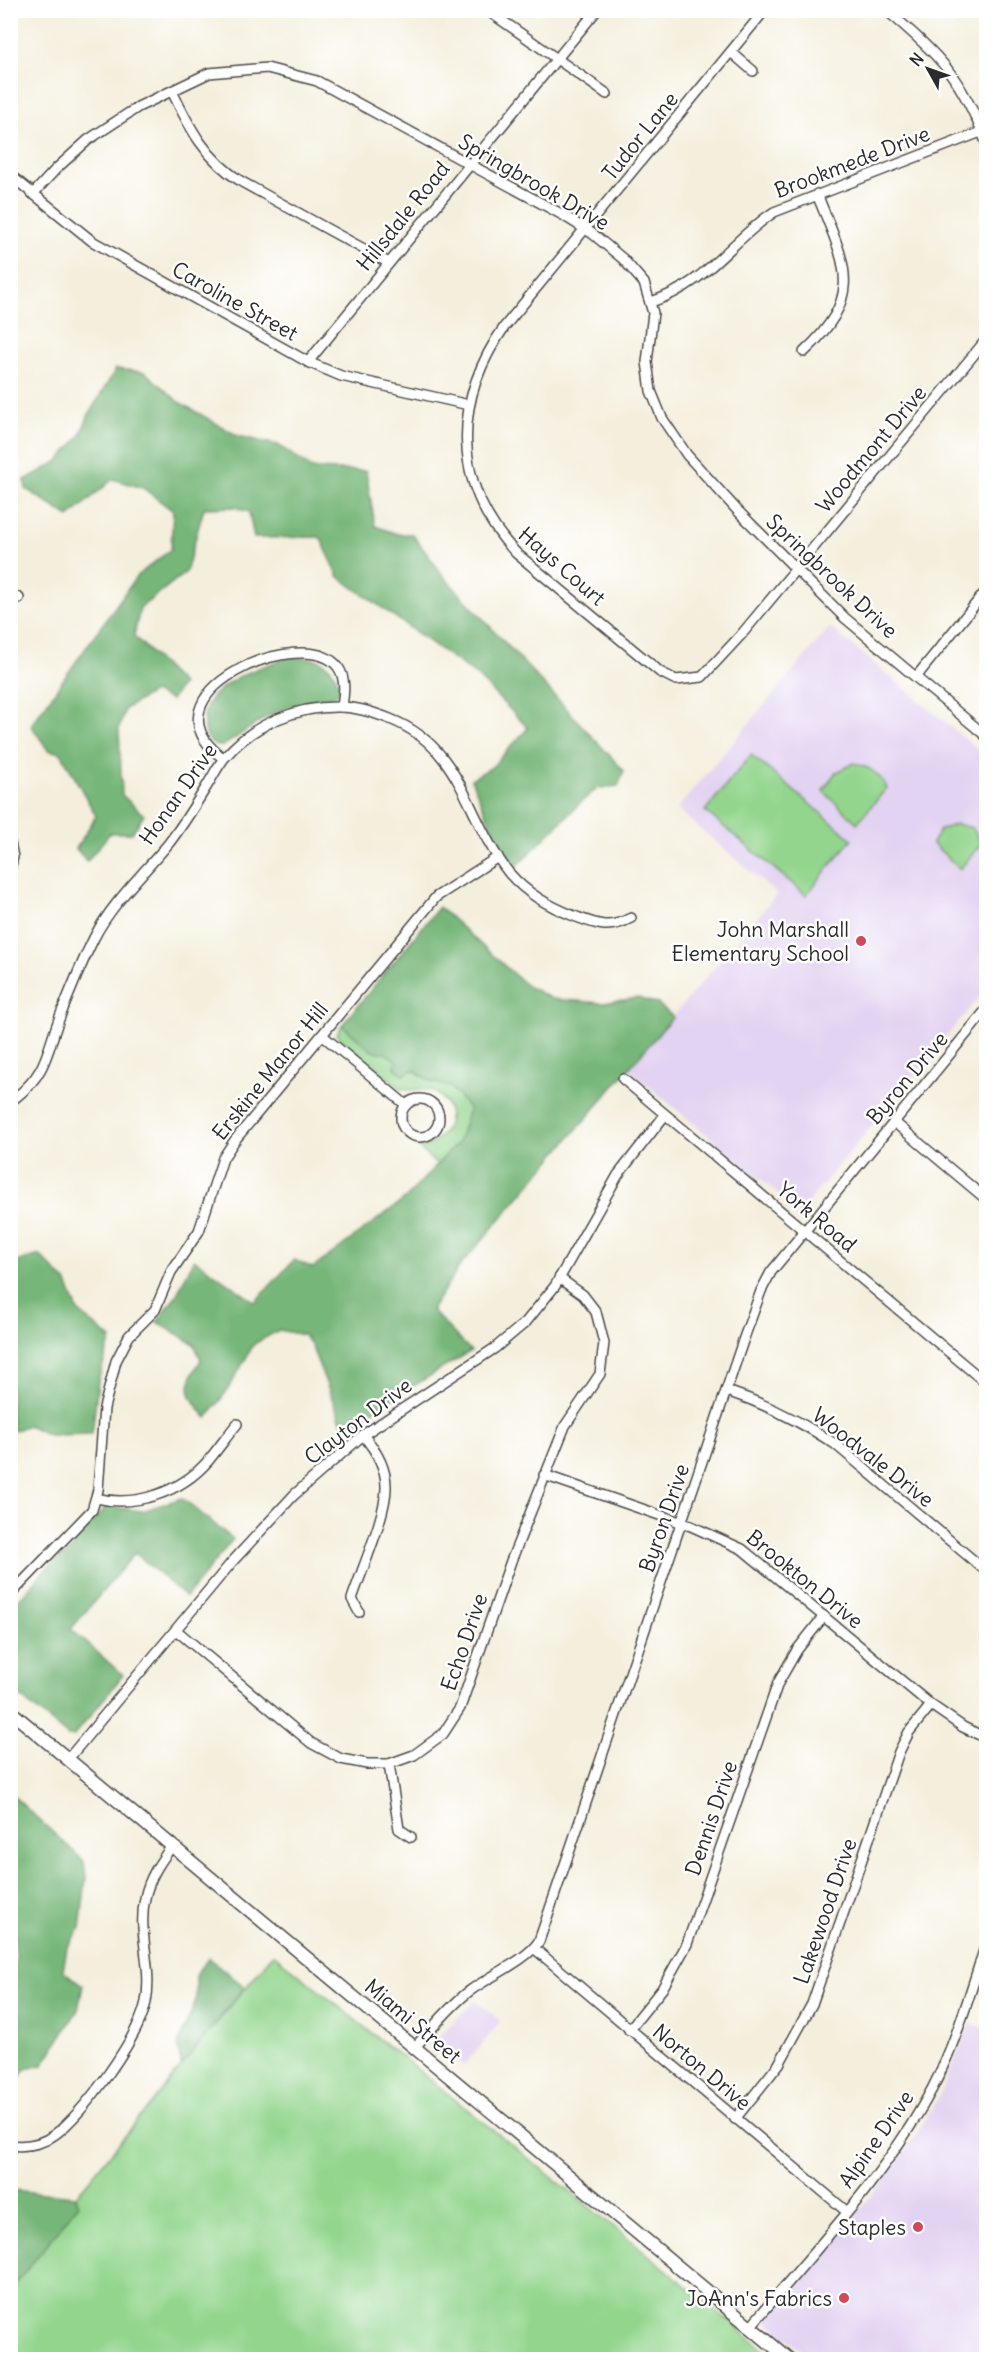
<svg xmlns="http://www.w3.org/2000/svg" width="997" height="2370" font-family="Delius,sans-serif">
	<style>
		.built { fill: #e3d3f2 }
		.green { fill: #93d58d; stroke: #5f805c; stroke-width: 1.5 }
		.forest { fill: #76b678; stroke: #507052; stroke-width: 1.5 }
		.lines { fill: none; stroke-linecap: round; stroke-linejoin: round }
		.minor-casing { stroke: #494846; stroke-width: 12 }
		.tertiary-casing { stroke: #494846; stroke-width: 15 }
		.minor { stroke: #fff; stroke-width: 9 }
		.tertiary { stroke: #fff; stroke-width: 12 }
		.poi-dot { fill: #d1495b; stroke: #fff; stroke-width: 2 }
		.labels { text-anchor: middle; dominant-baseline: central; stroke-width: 5; stroke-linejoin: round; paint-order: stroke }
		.street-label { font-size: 21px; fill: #2b2b2b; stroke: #fff }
		.poi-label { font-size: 21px; fill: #2b2b2b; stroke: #fff; text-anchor: end }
	</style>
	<rect width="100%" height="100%" fill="#fff"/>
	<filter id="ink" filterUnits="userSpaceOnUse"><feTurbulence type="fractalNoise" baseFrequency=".0167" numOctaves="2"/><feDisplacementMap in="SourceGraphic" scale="12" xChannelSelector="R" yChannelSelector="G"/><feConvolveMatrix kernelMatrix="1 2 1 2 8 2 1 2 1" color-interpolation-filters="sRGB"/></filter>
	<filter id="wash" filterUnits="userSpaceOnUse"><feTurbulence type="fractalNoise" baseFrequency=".008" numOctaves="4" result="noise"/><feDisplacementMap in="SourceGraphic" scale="24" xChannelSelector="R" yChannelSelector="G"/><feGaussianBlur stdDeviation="1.35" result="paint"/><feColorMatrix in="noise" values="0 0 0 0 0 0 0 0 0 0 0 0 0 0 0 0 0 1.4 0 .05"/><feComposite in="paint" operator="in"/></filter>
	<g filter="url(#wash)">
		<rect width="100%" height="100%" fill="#f4efdd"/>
		<g class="built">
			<polygon points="830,627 986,756 986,989 800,1212 628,1069 777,894 677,809"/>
			<polygon points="475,2001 501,2021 464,2066 433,2042"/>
			<polygon points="970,2023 986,2029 986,2359 812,2359 767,2321 893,2170 937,2101"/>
		</g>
		<g class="green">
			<polygon points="751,755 852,839 806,895 705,811"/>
			<path d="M854,763C868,766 881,775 887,788L857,823L823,791L835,773Z"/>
			<polygon points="956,824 972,828 982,843 960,869 932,843 940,830"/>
			<path d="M342,1025L372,1051L385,1052L430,1081L451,1087L469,1109L459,1141L437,1165L419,1148C447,1143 463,1108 434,1092C423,1086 412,1092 401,1089L340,1038L337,1034Z"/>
			<polygon points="273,1954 628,2238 775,2359 11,2360 11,2276"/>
		</g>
		<g class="forest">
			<polygon points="116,369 145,372 179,402 238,436 278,445 313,469 366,471 375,526 397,534 412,534 446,579 624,771 618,786 598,788 582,801 517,866 499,844 471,779 492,767 528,728 476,675 339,577 320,537 254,538 249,512 235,507 204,508 186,572 140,608 134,636 182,684 171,700 153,692 125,709 119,729 122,795 144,815 132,833 110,833 87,861 76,849 96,816 61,753 48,750 31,725 137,576 171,549 173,511 143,488 113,479 69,517 26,489 25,480 59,461 80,436 89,414"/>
			<path d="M291,657C319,658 331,659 340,688L337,695L290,706L268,716L223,746C214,747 210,743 206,734C190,688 258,667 291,657Z"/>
			<path d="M439,907L527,986L552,999L602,1003L638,998L658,1004L673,1017L459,1267L431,1310L471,1351L382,1405L345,1431L311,1345L303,1335L279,1330L254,1344L229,1388L207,1418C186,1394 183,1388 201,1360L194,1344L157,1322L176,1296L194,1259L255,1302L294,1260L313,1268L406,1198L459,1141L469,1109L451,1087L430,1081L414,1069L404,1075L395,1068L396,1060L385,1053L372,1051L342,1025Z"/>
			<polygon points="10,1254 16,1262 40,1255 67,1283 78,1311 111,1339 98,1381 92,1434 49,1435 28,1425 11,1432"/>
			<polygon points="182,1498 233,1539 186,1597 135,1553 71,1629 123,1675 74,1736 68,1736 11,1689 11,1608 53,1561 70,1551 76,1540 107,1506 142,1511"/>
			<polygon points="11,1794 84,1861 86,1879 80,1929 67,1947 63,1971 83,1985 78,2010 43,2065 25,2069 11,2090 10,2021 16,1959 10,1874"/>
			<polygon points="209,1958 245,1987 181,2066 178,2045 196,2000 196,1973"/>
			<polygon points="11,2190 75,2196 78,2205 11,2290"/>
		</g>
	</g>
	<g filter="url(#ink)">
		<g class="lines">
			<g class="minor-casing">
				<g id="minor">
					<polyline points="487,10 607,94"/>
					<path d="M765,10L505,326C452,401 452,485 516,553L660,672L676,680L702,677L741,635L986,340"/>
					<path d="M886,10C939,54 961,77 986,142"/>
					<polyline points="731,52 753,71"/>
					<path d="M172,91C189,127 206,160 242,182L389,263"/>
					<polyline points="10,175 92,241 308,362 341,376 469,405"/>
					<polyline points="33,194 56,169 88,140 138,107 209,73 267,68 317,81 561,214 593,234 623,259 644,283 653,313 647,362 651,391 662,418 687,455 737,510 845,618 986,736"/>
					<path d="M651,302C707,284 728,243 774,212L986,130"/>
					<path d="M804,352C867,293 844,263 817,194"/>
					<polyline points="308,362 597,10"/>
					<polyline points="10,594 19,598"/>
					<polyline points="916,677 986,591"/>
					<path d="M223,758C136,694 305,622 338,667C346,678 344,693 342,707"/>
					<polyline points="10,843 13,857 10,869"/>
					<polyline points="322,1035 406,1105"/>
					<polyline points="623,1079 986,1383"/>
					<path d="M15,1098C49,1071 46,1051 61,1014C71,989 82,962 94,938C111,904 145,872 169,843C182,826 194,807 205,789C212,778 217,767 225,757C253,724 297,706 340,707C357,707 375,713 390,719C464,748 465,818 509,873C527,894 549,906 574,916C598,925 608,930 631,918"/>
					<circle cx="420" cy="1118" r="19"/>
					<polyline points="894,1122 986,1199"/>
					<path d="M727,1391C766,1404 800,1421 835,1444L986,1571"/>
					<polyline points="544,1475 691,1526 742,1549 931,1705 963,1727 986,1738"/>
					<path d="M96,1498C135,1508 181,1492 208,1461C218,1449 227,1436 237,1424"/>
					<polyline points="10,1595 92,1510 98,1490 104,1408 116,1361 129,1336 155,1310 171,1272 199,1231 223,1158 235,1140 436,897 498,857"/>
					<path d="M359,1612L352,1599C361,1571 387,1513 386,1486C386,1468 375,1449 363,1435"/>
					<polyline points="176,1630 311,1743 341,1759 367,1764 389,1764 414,1755 443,1734 460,1708 511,1561 565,1426 600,1374 604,1343 596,1312 583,1295 559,1278"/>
					<polyline points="68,1759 232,1562 294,1495 363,1435 495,1348 526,1322 555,1286 618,1175 665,1115"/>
					<polyline points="389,1764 399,1829 411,1837"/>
					<polyline points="535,1949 846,2211"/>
					<polyline points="629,2030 662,1989 687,1944 778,1683 797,1650 824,1616"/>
					<path d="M414,2048C432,2029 447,2009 467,1993C486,1978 529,1959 539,1941L744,1338L761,1291L771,1272L986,1010"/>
					<polyline points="735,2119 779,2064 812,2004 899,1752 909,1732 931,1705"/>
					<path d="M10,2145C26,2147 41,2145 54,2135C83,2115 139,2037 146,2002C153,1967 137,1932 145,1898C149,1878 160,1862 172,1846"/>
					<path d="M750,2327C814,2251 885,2177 932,2089C956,2043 970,1993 986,1944"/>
				</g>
			</g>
			<g class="tertiary-casing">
				<polyline id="tertiary" points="10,1711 790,2360"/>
			</g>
			<use href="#minor" class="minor"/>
			<use href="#tertiary" class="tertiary"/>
		</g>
	</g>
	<g class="poi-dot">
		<circle cx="861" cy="941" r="6"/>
		<circle cx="918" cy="2227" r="6"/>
		<circle cx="844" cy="2298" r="6"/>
	</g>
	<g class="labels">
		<g class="street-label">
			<text transform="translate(640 136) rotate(-51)">Tudor Lane</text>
			<text transform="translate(852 162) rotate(-21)">Brookmede Drive</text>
			<text transform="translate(534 182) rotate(30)">Springbrook Drive</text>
			<text transform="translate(403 216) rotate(-51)">Hillsdale Road</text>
			<text transform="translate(235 301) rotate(29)">Caroline Street</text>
			<text transform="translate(871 449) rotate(-50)">Woodmont Drive</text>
			<text transform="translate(562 566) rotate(41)">Hays Court</text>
			<text transform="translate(832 576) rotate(43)">Springbrook Drive</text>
			<text transform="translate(178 794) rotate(-55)">Honan Drive</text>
			<text transform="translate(270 1071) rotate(-51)">Erskine Manor Hill</text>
			<text transform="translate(907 1078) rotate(-50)">Byron Drive</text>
			<text transform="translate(817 1217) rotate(40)">York Road</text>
			<text transform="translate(358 1421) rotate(-37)">Clayton Drive</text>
			<text transform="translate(873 1457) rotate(38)">Woodvale Drive</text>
			<text transform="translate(664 1518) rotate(-71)">Byron Drive</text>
			<text transform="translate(805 1579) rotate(39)">Brookton Drive</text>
			<text transform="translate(464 1642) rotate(-71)">Echo Drive</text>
			<text transform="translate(711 1818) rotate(-71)">Dennis Drive</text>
			<text transform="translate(825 1911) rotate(-71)">Lakewood Drive</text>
			<text transform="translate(413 2021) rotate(40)">Miami Street</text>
			<text transform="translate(702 2067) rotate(40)">Norton Drive</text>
			<text transform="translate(876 2139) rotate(-55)">Alpine Drive</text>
		</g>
		<g class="poi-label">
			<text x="849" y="929">John Marshall<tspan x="849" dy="24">Elementary School</tspan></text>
			<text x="906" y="2227">Staples</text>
			<text x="832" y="2298">JoAnn's Fabrics</text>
		</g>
	</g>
	<rect width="997" height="2370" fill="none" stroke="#fff" stroke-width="36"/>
	<g transform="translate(928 69) rotate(310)" stroke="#ffffff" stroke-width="4.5" paint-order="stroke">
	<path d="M0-4.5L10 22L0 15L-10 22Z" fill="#2b2b2b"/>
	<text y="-9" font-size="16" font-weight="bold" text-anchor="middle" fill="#2b2b2b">N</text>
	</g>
</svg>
